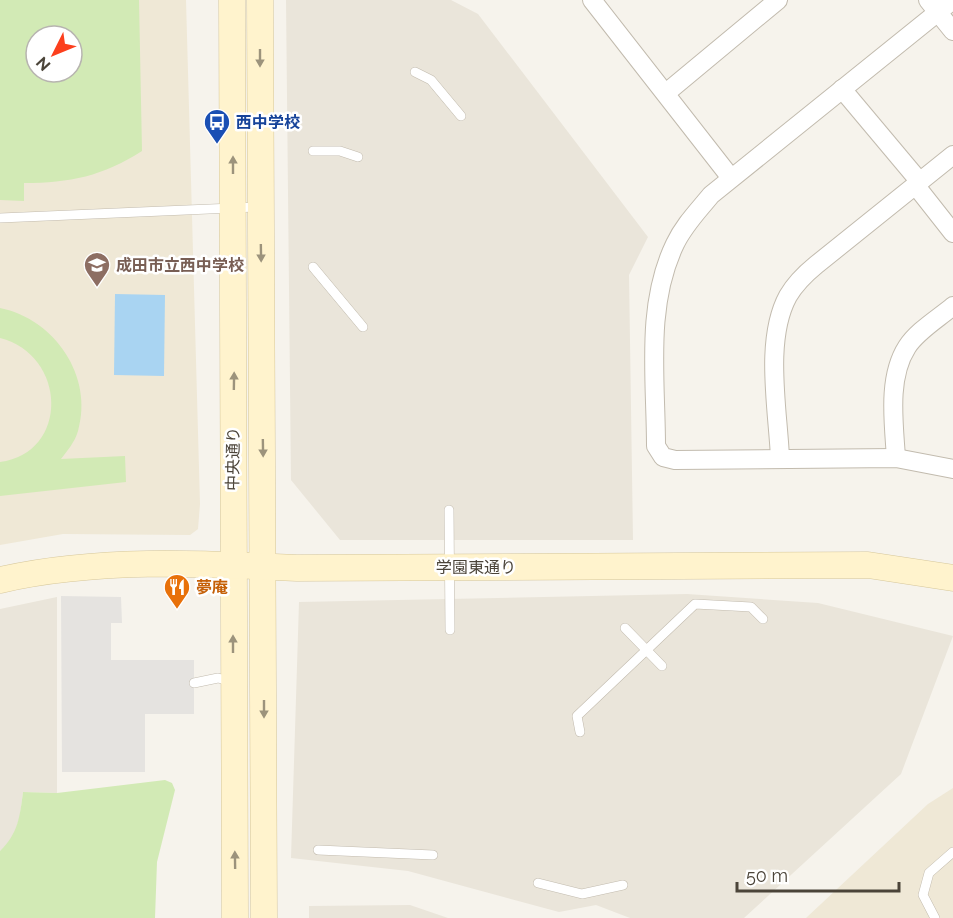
<svg xmlns="http://www.w3.org/2000/svg" width="953" height="918" font-family="Raleway,'Noto Sans JP',sans-serif">
	<style>
		.residential { fill: #eae5da }
		.education { fill: #efe8d6; fill-rule: evenodd }
		.green { fill: #d2eab5; fill-rule: evenodd }
		.parking { fill: #e5e3e0 }
		.water { fill: #a9d4f2 }
		.lines { fill: none; stroke-linecap: round; stroke-linejoin: round }
		.lane-casing { stroke: #c2bbae; stroke-width: 10 }
		.street-casing { stroke: #c2bbae; stroke-width: 20 }
		.secondary-casing { stroke: #d6c79b; stroke-width: 27 }
		.lane { stroke: #fff; stroke-width: 9 }
		.street { stroke: #fff; stroke-width: 18 }
		.secondary { stroke: #fff3cd; stroke-width: 26 }
		.oneway { fill: #9c937c }
		.labels { text-anchor: middle; dominant-baseline: central; stroke-width: 5; stroke-linejoin: round; paint-order: stroke }
		.transit-label { font-size: 16px; font-weight: bold; fill: #164399; stroke: #fff; text-anchor: start }
		.education-label { font-size: 16px; font-weight: bold; fill: #785e54; stroke: #fff; text-anchor: start }
		.street-label { font-size: 16px; fill: #4b4439; stroke: #fff }
		.food-label { font-size: 16px; font-weight: bold; fill: #c56008; stroke: #fff; text-anchor: start }
	</style>
	<rect width="100%" height="100%" fill="#f6f3ec"/>
	<g class="residential">
		<polygon points="286,0 451,0 478,14 648,237 629,275 633,540 340,540 291,480"/>
		<polygon points="687,594 818,603 953,636 901,774 744,918 630,918 596,905 559,912 408,871 291,858 299,602"/>
		<polygon points="57,597 57,793 23,792 20,816 13,839 0,851 0,609"/>
		<polygon points="410,905 448,918 309,918 309,906"/>
	</g>
	<g class="education">
		<path d="M0,0H186L200,504L198,529L190,535L63,534L0,545ZM36,36H72V72H36Z"/>
		<polygon points="953,788 953,918 806,918 928,804"/>
	</g>
	<g class="green">
		<path d="M0,0H139L142,151C103,176 70,183 24,183V201L0,200ZM36,36H72V72H36Z"/>
		<path d="M0,308C55,319 94,377 78,431C75,442 67,451 61,459L125,456L126,482L0,496V462C70,453 67,355 0,338Z"/>
		<path d="M165,780L172,783L175,790L157,862L155,918H0V851C18,834 20,816 23,792L57,793Z"/>
	</g>
	<polygon class="parking" points="61,596 121,597 122,623 111,623 111,660 194,660 194,714 145,714 145,772 62,772"/>
	<polygon class="water" points="115,294 165,295 164,376 114,375"/>
	<g class="lines">
		<g class="lane-casing">
			<g id="lane">
				<polyline points="415,72 431,80 461,116"/>
				<polyline points="313,151 340,151 358,157"/>
				<polyline points="0,218 258,207"/>
				<polyline points="313,267 363,327"/>
				<polyline points="449,510 450,630"/>
				<polyline points="625,628 662,666"/>
				<polyline points="194,683 218,678 233,682"/>
				<polyline points="580,732 577,716 695,604 751,607 763,619"/>
				<polyline points="318,850 433,855"/>
				<polyline points="538,883 582,894 623,885"/>
				<polyline points="935,918 923,895 929,873 953,852"/>
			</g>
		</g>
		<g class="street-casing">
			<g id="street">
				<polyline points="592,0 731,178"/>
				<polyline points="928,0 953,31"/>
				<path d="M953,0L711,195C698,211 684,225 675,244C645,306 656,379 656,446L663,457L675,460L896,458L953,469"/>
				<polyline points="842,89 920,182"/>
				<polyline points="666,93 778,0"/>
				<polyline points="916,186 953,233"/>
				<path d="M780,458C778,410 764,340 788,296C795,284 805,274 816,265L953,155"/>
				<path d="M896,458C894,424 887,378 907,347C917,331 939,318 953,306"/>
			</g>
		</g>
		<g class="secondary-casing">
			<g id="secondary">
				<polyline points="232,0 235,918"/>
				<polyline points="260,0 264,918"/>
				<path d="M0,580C96,558 199,563 297,568L868,565L953,578"/>
			</g>
		</g>
		<use href="#lane" class="lane"/>
		<use href="#street" class="street"/>
		<use href="#secondary" class="secondary"/>
	</g>
	<defs><path id="oneway-solid" d="M-6-.8H1V-3.2L6.5 0L1 3.2V.8H-6Z" transform="scale(1.5)"/></defs>
	<g class="oneway">
		<use href="#oneway-solid" transform="translate(260 58) rotate(90)"/>
		<use href="#oneway-solid" transform="translate(233 165) rotate(-90)"/>
		<use href="#oneway-solid" transform="translate(261 253) rotate(89)"/>
		<use href="#oneway-solid" transform="translate(234 381) rotate(-89)"/>
		<use href="#oneway-solid" transform="translate(263 448) rotate(89)"/>
		<use href="#oneway-solid" transform="translate(233 644) rotate(-90)"/>
		<use href="#oneway-solid" transform="translate(264 709) rotate(90)"/>
		<use href="#oneway-solid" transform="translate(235 860) rotate(-91)"/>
	</g>
	<defs>
		<g id="bus-pin" transform="scale(1.35)"><path d="M0 17L-7.5 6A9.5 9.5 0 1 1 7.5 6Z" fill="#1a4fb4" stroke="#fff"/><path d="M-5-6H5V4H4V6H2V4H-2V6H-4V4H-5ZM-3.5-4V0h7V-4ZM-3.5 1.2v1.5H-2V1.2ZM2 1.2v1.5H3.5V1.2Z" fill="#fff"/></g>
		<g id="school-pin" transform="scale(1.35)"><path d="M0 17L-7.5 6A9.5 9.5 0 1 1 7.5 6Z" fill="#8d6e63" stroke="#fff"/><path d="M0-5L7-2L0 1L-7-2ZM-4 1L0 2.5L4 1V4Q0 6-4 4Z" fill="#fff"/></g>
		<g id="restaurant-pin" transform="scale(1.35)"><path d="M0 17L-7.5 6A9.5 9.5 0 1 1 7.5 6Z" fill="#e8710a" stroke="#fff"/><path d="M-5-6h1v4h1v-4h1v4h1v-4h1v5L-1.5 .5V6h-2V.5L-5-1ZM5-6V6H3V1.5H1.5Q1.5-4 5-6Z" fill="#fff"/></g>
	</defs>
	<g fill-rule="evenodd">
		<use href="#bus-pin" x="217" y="122"/>
		<use href="#school-pin" x="97" y="265"/>
		<use href="#restaurant-pin" x="177" y="587"/>
	</g>
	<g class="labels">
		<g class="transit-label">
			<text x="236" y="122">西中学校</text>
		</g>
		<g class="education-label">
			<text x="116" y="265">成田市立西中学校</text>
		</g>
		<g class="street-label">
			<text transform="translate(233 459) rotate(-89)">中央通り</text>
			<text x="476" y="567">学園東通り</text>
		</g>
		<g class="food-label">
			<text x="196" y="587">夢庵</text>
		</g>
	</g>
	<g transform="translate(54 54) rotate(227)"><circle r="28" fill="#ffffff" stroke="#b7b4b0" stroke-width="1.5"/>
	<path d="M0-4.5L10 22L0 15L-10 22Z" fill="#fc3f1d"/>
	<text y="-9" font-size="16" font-weight="bold" text-anchor="middle" fill="#4b4439">N</text>
	</g>
	<path d="M737 882v9h162v-9" fill="none" stroke="#4b4439" stroke-width="3"/>
	<text x="746" y="882" font-size="18" fill="#4b4439" stroke="#ffffff" stroke-width="4.5" paint-order="stroke">50 m</text>
</svg>
